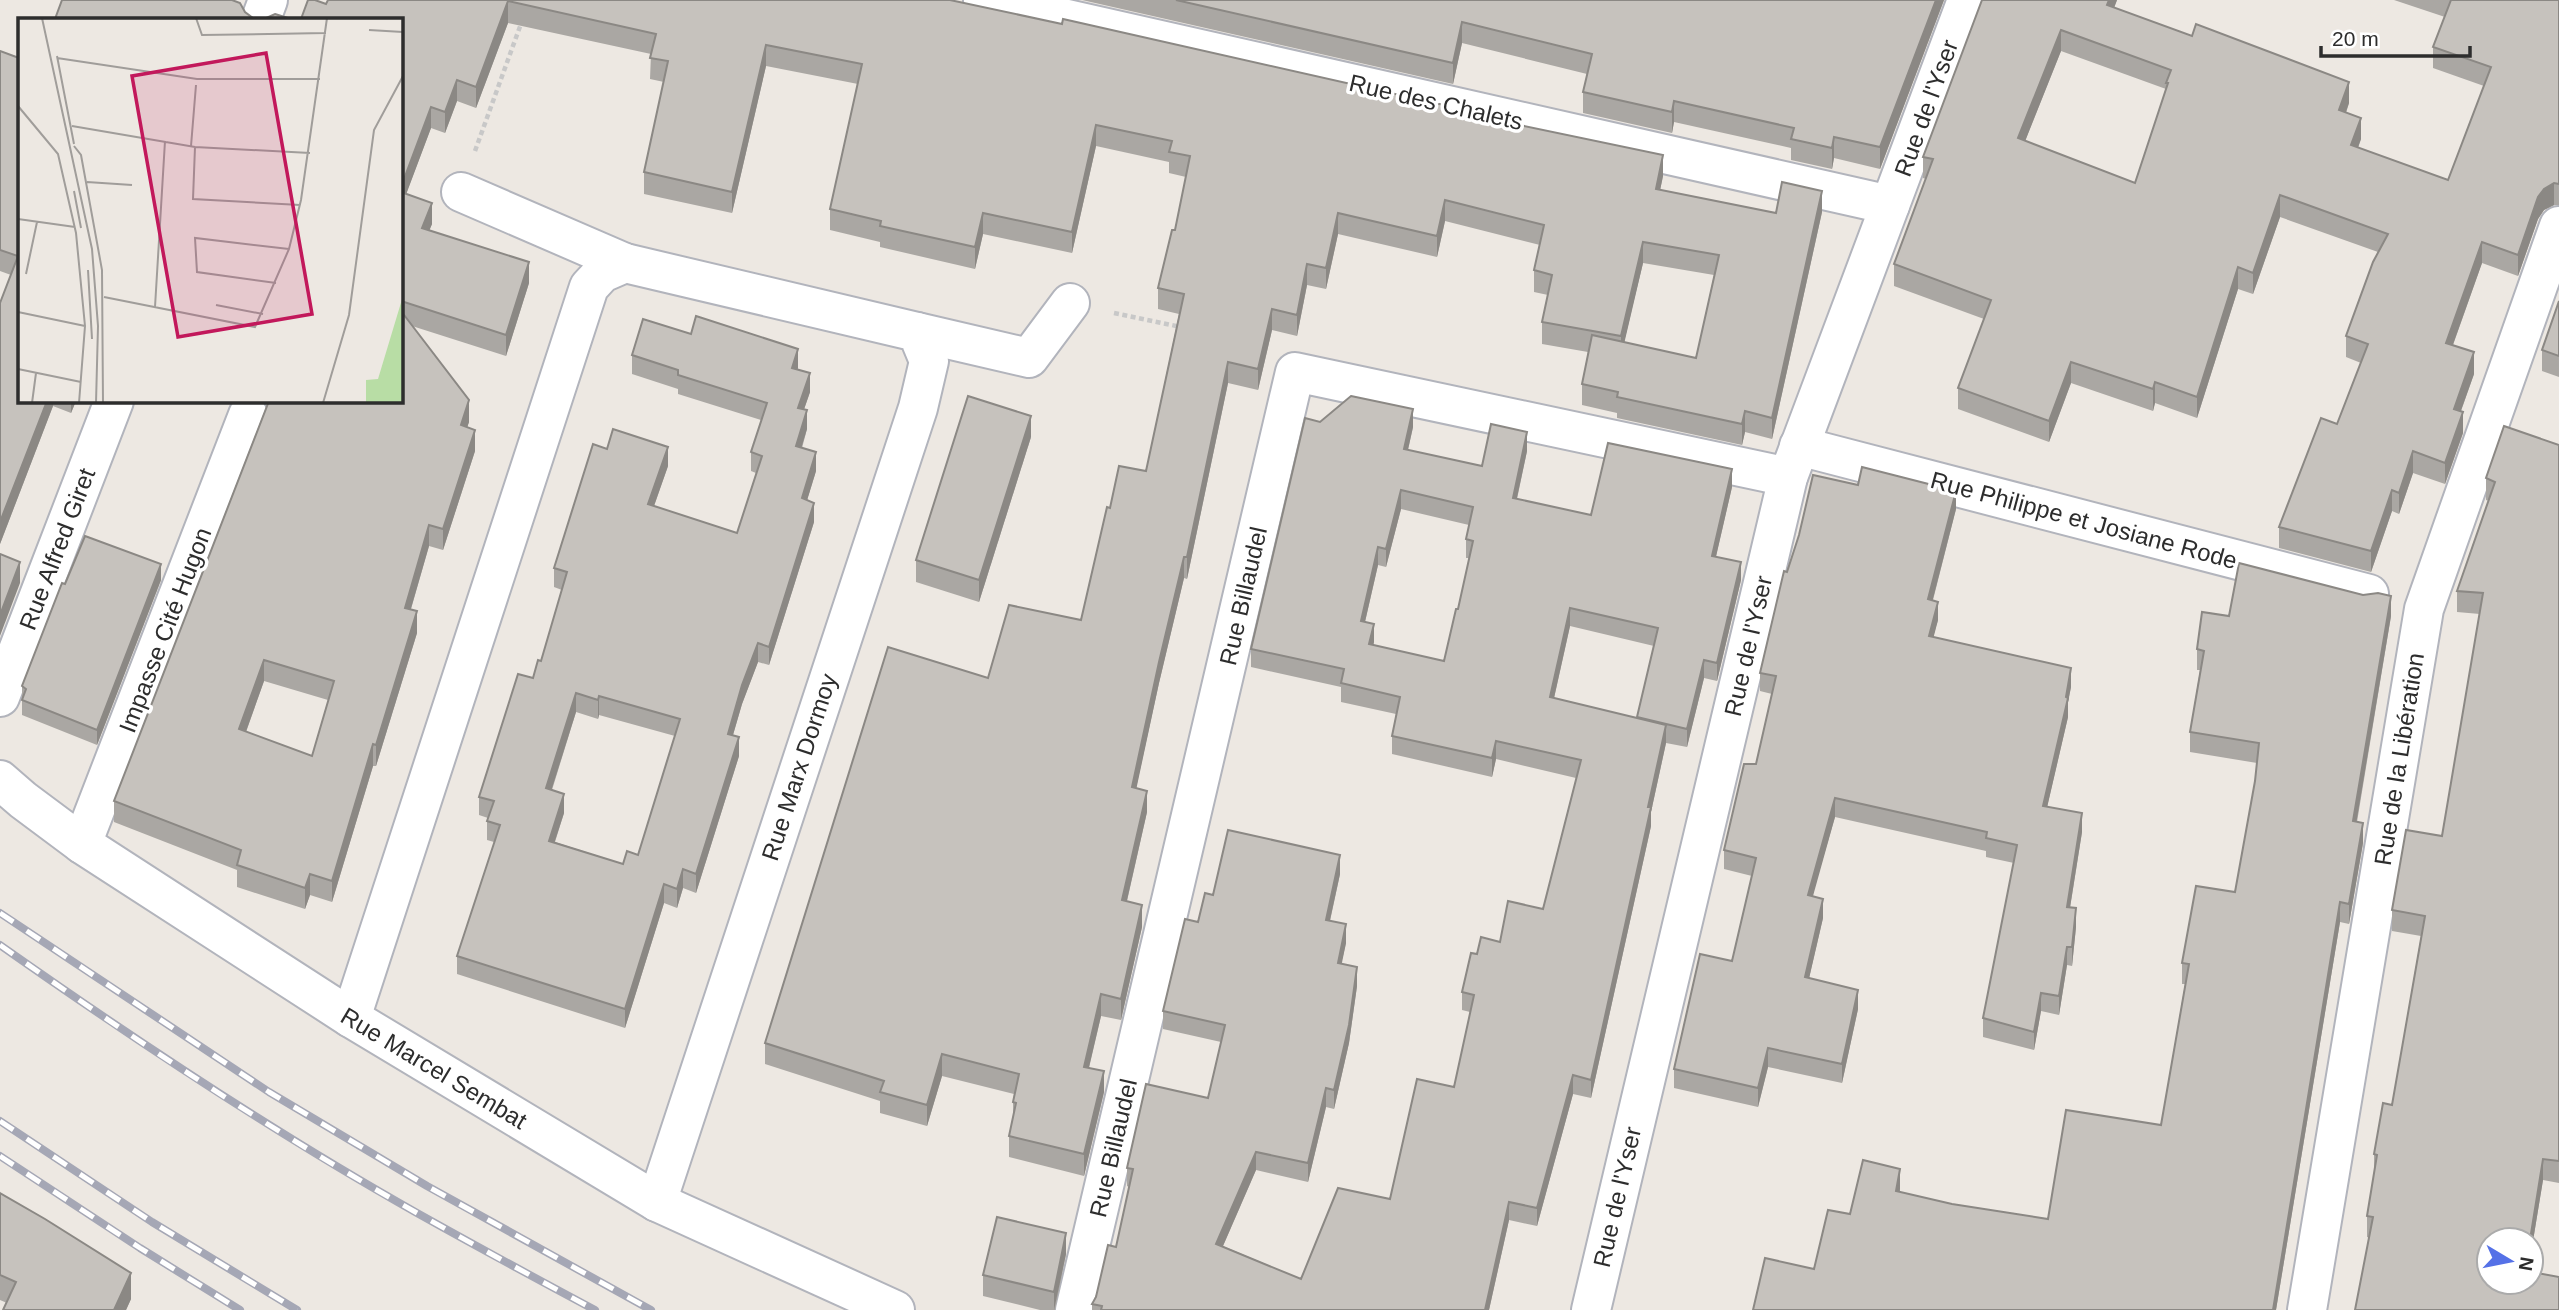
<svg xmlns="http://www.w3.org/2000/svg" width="2559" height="1310" font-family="Helvetica,sans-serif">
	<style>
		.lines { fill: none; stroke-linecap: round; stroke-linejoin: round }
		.street-casing { stroke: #b2b4bc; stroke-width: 42 }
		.path { stroke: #c8c8c8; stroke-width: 4.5; stroke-dasharray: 5 3.5; stroke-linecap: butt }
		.street { stroke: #fff; stroke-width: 38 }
		.rail-casing { stroke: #a5a7b5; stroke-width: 8 }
		.rail { stroke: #fff; stroke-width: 5; stroke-dasharray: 16; stroke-linecap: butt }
		.wall { fill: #aaa7a3; fill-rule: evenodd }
		.shaded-wall { fill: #8b8884 }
		.building { fill: #c6c2bd; stroke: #8b8884; stroke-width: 2; fill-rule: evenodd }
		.labels { text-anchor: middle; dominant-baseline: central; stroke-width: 7; stroke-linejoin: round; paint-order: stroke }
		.street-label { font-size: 24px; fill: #2d2d2d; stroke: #fff }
		.inset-road { fill: none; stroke: #a09d9a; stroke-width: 2 }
		.view { fill: #c2185b; fill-opacity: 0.15; stroke: #c2185b; stroke-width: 3.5 }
		.inset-edge { fill: none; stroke: #2d2d2d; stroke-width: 3.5 }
	</style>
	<rect width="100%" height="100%" fill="#ede8e2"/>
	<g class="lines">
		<g class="street-casing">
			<g id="street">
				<polyline points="983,0 1890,205"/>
				<polyline points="261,19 268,0"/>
				<polyline points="461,192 625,263"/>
				<polyline points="917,332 1029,358 1070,303"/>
				<polyline points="1799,446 2369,594"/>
				<polyline points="0,697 114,401"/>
				<polyline points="0,780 23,800 82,844 351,1018 657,1202 895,1310"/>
				<polyline points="82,844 248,415"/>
				<polyline points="351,1018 589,287 602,273 625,263 917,332 929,361 918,408 657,1202"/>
				<polyline points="1075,1310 1295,372 1788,477"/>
				<polyline points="1591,1310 1788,477 1967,0"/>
				<polyline points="2307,1310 2424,609 2559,226"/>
			</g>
		</g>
		<g class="path">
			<polyline points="475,151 522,21"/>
			<polyline points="1114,313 1181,327"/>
		</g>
		<use href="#street" class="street"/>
		<g class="rail-casing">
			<g id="rail">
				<polyline points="0,913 269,1092 427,1186 651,1310"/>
				<path d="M0,945C135,1040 273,1132 417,1213C476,1246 535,1278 595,1310"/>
				<polyline points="0,1121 152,1222 297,1310"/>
				<polyline points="0,1156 140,1248 240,1310"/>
			</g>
		</g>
		<use href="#rail" class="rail"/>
	</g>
	<g class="wall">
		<path d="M328,0H950L1444,109L1663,176L1660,190L1776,213L1822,212L1772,439L1745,432L1742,445L1617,418V413L1582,405V384L1588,352L1542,344V322L1548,295L1534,292V270L1540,245L1445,221L1437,257L1338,234L1326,289L1307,285L1297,336L1272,330L1258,390L1228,383L1187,579L1184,578L1159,683L1136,788L1147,812L1127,901L1142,927L1121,1020L1101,1016L1089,1068L1104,1092L1084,1176L1009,1157V1136L1013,1118V1102L1014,1094L942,1076L927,1126L880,1113V1101L765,1064V1043L988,678L1081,620L1110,508L1146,471L1179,314L1158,309V288L1175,230L1186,177L1169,173V162L1096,146L1072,253L983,234L975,269L880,247V242L830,230V209L858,84L766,66L732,213L644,194V172L664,82L650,79L651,54L508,23L476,108L457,101L445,133L431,128L406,194L432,224L429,230L529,283L506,356L412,326L469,422L467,427L475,451L443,550L429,546L411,609L417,633L376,766H373L332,902L310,895L305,909L237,887V870L114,822V801L268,402L267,401H401V19L326,4ZM1643,263L1714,275L1696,358L1624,342ZM264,681L328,700L312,756L246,732Z"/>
		<polygon points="1082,0 1944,0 1880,169 1834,158 1832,169 1791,160 1791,148 1674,122 1672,133 1583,113 1583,92 1587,74 1462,43 1453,84"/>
		<path d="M1982,0H2117L2114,8L2349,103L2346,113L2361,139L2358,148L2448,180L2484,86L2433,68V47L2445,17L2394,0H2559V205H2554L2544,210L2538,219L2518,276L2482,263L2453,345L2474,374L2461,411L2463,433L2445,484L2413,473L2399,514L2392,511L2371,572L2279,548V527L2337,424L2361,363L2346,357V336L2378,252L2280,217L2253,294L2238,289L2197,418L2155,403L2153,411L2071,383L2049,442L1958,409V388L1984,319L1894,286V264L1926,179L1923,178V157ZM2061,51L2166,89L2135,183L2025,141Z"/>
		<polygon points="0,51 19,58 19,401 76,401 71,413 53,406 0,544 0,303 11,275 0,271"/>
		<polygon points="2559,301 2559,377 2542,371 2542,350"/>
		<path d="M691,334L798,368L797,369L810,392L804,409L807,429L802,448L816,471L807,500L814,522L769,665L758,662L742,704L733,735L739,756L696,893L683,888L677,908L664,903L625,1028L457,974V956L494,842L487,840V821L488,818L479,815V797L541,661L562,590L554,587V568L607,449L668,466L654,506L737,533L756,473L751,471V452L761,420L678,394V389L632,374V355ZM576,712L598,719L599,715L675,736L638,855L623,864L555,842L564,813L552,790Z"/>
		<path d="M1320,422L1413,427L1408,450L1482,466L1527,451L1517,499L1591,515L1732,487L1716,556L1741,580L1717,681L1704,678L1687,747L1666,743L1651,812V826L1591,1098L1573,1094L1537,1226L1509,1220L1489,1310H1092V1304L1116,1247L1129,1187L1127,1186V1168L1208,1098L1221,1042L1163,1029V1011L1198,922L1213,895L1340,874L1330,921L1346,943L1341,964L1357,986L1349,1043L1334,1109L1326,1107L1308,1182L1256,1170L1223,1246L1301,1279L1390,1199L1454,1087L1470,1012L1462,1010V992L1477,954L1500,942L1543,909L1576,778L1496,759L1492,777L1392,754V736L1396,714L1341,702V687L1251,667V649ZM1401,509L1469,525L1466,539V558H1469L1458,609L1444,661L1373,645L1374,642L1365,622L1378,565L1386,567ZM1570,626L1654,646L1637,718L1554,698Z"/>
		<polygon points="1031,437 979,602 916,582 916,560"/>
		<polygon points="2559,445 2559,1183 2543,1180 2531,1253 2531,1240 2489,1240 2559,1310 2367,1237 2367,1216 2374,1174 2374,1154 2392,1105 2421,936 2392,931 2392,910 2442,836 2480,614 2457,612 2457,591 2489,501 2486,500 2486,478"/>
		<polygon points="1956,509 1933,600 1938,620 1933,637 2071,687 2068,702 2068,717 2047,807 2082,832 2070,908 2076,927 2072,966 2067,965 2059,1015 2041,1011 2034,1050 1983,1037 1983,1018 2014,863 1986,857 1986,851 1835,817 1812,896 1823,918 1809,978 1858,1009 1842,1083 1768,1067 1758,1107 1674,1088 1674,1069 1732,961 1752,876 1724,869 1724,850 1756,764 1772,694 1760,691 1760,673 1787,572"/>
		<polygon points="161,580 97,745 22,715 22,686 65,584"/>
		<polygon points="2229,616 2391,616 2357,822 2363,843 2349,924 2340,922 2276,1310 1753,1310 1814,1269 1850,1214 1900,1189 1900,1192 1952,1204 2048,1219 2161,1125 2185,984 2182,984 2182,963 2235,892 2255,781 2257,763 2190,752 2190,732 2200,670 2197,670 2197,649"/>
		<polygon points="0,1193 131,1299 126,1310 3,1310 7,1303 0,1300"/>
		<polygon points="1066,1254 1055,1310 1040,1310 983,1296 983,1275"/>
	</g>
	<g class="shaded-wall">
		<polygon points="1936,0 1944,0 1880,169 1880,147"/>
		<polygon points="2109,0 2117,0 2107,26 2107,5"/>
		<polygon points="508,1 508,23 476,108 476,87"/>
		<polygon points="1462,22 1462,43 1453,84 1453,63"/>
		<polygon points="2061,30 2061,51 2018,159 2018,138"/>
		<polygon points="766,45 766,66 732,213 732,192"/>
		<polygon points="457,80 457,101 445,133 445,112"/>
		<polygon points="2349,82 2349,103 2339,132 2339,110"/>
		<polygon points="1674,101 1674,122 1672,133 1672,112"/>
		<polygon points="431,107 431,128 401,208 401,187"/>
		<polygon points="2361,118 2361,139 2351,166 2351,145"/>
		<polygon points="1096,125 1096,146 1072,253 1072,232"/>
		<polygon points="1834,137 1834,158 1832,169 1832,148"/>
		<polygon points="1663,155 1663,176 1656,210 1656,189"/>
		<polygon points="2554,183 2554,205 2544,210 2538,219 2518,276 2518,255 2538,197 2544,189"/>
		<polygon points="1822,191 1822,212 1772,439 1772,418"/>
		<polygon points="2280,195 2280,217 2253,294 2253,273"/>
		<polygon points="1445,200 1445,221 1437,257 1437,236"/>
		<polygon points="432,203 432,224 422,249 422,228"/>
		<polygon points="983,213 983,234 975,269 975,247"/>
		<polygon points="1338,213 1338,234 1326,289 1326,268"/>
		<polygon points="1643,242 1643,263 1621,357 1621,336"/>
		<polygon points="2482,242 2482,263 2446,364 2446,343"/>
		<polygon points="529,262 529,283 506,356 506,335"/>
		<polygon points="1307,264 1307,285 1297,336 1297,315"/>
		<polygon points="2238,267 2238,289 2197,418 2197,397"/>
		<polygon points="1272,309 1272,330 1258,390 1258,369"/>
		<polygon points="798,349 798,368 792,387 792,368"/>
		<polygon points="2474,352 2474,374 2454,430 2454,409"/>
		<polygon points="1228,362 1228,383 1187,579 1187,557"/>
		<polygon points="2071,362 2071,383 2049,442 2049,421"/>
		<polygon points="810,373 810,392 798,427 798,408"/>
		<polygon points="2155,382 2155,403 2153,411 2153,389"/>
		<polygon points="469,400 469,422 461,446 461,425"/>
		<polygon points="47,401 53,401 53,406 0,544 0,522"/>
		<polygon points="71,401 76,401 71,413"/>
		<polygon points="1413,409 1413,427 1404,467 1404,449"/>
		<polygon points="807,410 807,429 796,465 796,446"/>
		<polygon points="1745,411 1745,432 1742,445 1742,424"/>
		<polygon points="2463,412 2463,433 2445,484 2445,463"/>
		<polygon points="1031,416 1031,437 979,602 979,580"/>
		<polygon points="475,430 475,451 443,550 443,529"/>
		<polygon points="1527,432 1527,451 1513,516 1513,498"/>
		<polygon points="668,447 668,466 648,523 648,504"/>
		<polygon points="2413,451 2413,473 2399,514 2399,493"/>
		<polygon points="816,452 816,471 802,517 802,498"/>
		<polygon points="1732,469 1732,487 1712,574 1712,556"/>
		<polygon points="1401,490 1401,509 1386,567 1386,549"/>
		<polygon points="2392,490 2392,511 2371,572 2371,551"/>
		<polygon points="1956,491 1956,509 1928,618 1928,599"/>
		<polygon points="814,503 814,522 769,665 769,647"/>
		<polygon points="429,525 429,546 405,629 405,608"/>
		<polygon points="1378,547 1378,565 1361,639 1361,621"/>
		<polygon points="1184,557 1184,578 1159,683 1132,809 1132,787 1159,662"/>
		<polygon points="20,562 20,583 0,636 0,615"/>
		<polygon points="1741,562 1741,580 1717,681 1717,663"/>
		<polygon points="161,564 161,580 97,745 97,730"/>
		<polygon points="2391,596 2391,616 2353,842 2353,821"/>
		<polygon points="1938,602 1938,620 1929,655 1929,636"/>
		<polygon points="1570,608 1570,626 1550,716 1550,697"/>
		<polygon points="417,611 417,633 376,766 376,745"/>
		<polygon points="1374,624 1374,642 1369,662 1369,644"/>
		<polygon points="758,643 758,662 742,704 728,752 728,734 742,685"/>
		<polygon points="264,660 264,681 239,751 239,729"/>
		<polygon points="1704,660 1704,678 1687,747 1687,729"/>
		<polygon points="2071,668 2071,687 2068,702 2068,717 2043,825 2043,806"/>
		<polygon points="576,693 576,712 546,807 546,788"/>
		<polygon points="599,696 599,715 598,719 598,700"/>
		<polygon points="1666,725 1666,743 1651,812 1651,826 1591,1098 1591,1080 1648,807"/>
		<polygon points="739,737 739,756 696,893 696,874"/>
		<polygon points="1496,741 1496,759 1492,777 1492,758"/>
		<polygon points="373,744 373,766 332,902 332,881"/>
		<polygon points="1147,791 1147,812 1122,922 1122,900"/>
		<polygon points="564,794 564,813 549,859 549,841"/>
		<polygon points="1835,798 1835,817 1808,914 1808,895"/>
		<polygon points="2082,813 2082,832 2067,926 2067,907"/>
		<polygon points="2363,823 2363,843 2349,924 2349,904"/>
		<polygon points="1340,855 1340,874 1326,938 1326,920"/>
		<polygon points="683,869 683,888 677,908 677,889"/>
		<polygon points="310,874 310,895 305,909 305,888"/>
		<polygon points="664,884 664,903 625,1028 625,1009"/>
		<polygon points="1823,899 1823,918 1805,996 1805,977"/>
		<polygon points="2340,902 2340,922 2276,1310 2273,1310"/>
		<polygon points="1142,905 1142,927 1121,1020 1121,999"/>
		<polygon points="2076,908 2076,927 2072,966 2072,947"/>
		<polygon points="1346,924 1346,943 1338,982 1338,963"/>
		<polygon points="2067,947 2067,965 2059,1015 2059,996"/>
		<polygon points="1357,967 1357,986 1349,1043 1334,1109 1334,1090"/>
		<polygon points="1858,990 1858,1009 1842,1083 1842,1064"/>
		<polygon points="2041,993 2041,1011 2034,1050 2034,1032"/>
		<polygon points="1101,994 1101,1016 1084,1088 1084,1067"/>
		<polygon points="1768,1048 1768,1067 1758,1107 1758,1088"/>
		<polygon points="942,1054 942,1076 927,1126 927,1105"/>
		<polygon points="1104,1071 1104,1092 1084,1176 1084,1154"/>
		<polygon points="1573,1075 1573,1094 1537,1226 1537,1208"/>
		<polygon points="1326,1088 1326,1107 1308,1182 1308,1163"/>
		<polygon points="1256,1152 1256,1170 1216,1262 1216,1244"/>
		<polygon points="2543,1159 2543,1180 2531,1253 2531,1240 2530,1240"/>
		<polygon points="1900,1169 1900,1189 1896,1211 1896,1191"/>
		<polygon points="1509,1202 1509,1220 1489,1310 1485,1310"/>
		<polygon points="1066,1233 1066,1254 1054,1310 1054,1292"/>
		<polygon points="131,1273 131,1299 126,1310 114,1310"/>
	</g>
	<g class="building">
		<polygon points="62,0 232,0 240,3 245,12 253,18 264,19 55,19"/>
		<polygon points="308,0 315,0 326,4 328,0 950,0 1062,24 1063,19 1444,105 1443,109 1663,155 1656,189 1776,213 1782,182 1822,191 1772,418 1745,411 1742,424 1617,397 1618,392 1582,384 1592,335 1696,358 1719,255 1643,242 1621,336 1542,322 1552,275 1534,270 1544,225 1445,200 1437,236 1338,213 1326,268 1307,264 1297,315 1272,309 1258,369 1228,362 1187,557 1184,557 1159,662 1132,787 1147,791 1122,900 1142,905 1121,999 1101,994 1084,1067 1104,1071 1084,1154 1009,1136 1016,1103 1013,1102 1019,1074 942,1054 927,1105 880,1092 884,1081 765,1043 888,647 988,678 1009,605 1081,620 1107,507 1110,508 1119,466 1146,471 1184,294 1158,288 1172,230 1175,230 1190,156 1169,152 1172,141 1096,125 1072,232 983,213 975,247 880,226 881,221 830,209 862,64 766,45 732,192 644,172 668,61 650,58 656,34 508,1 476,87 457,80 445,112 431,107 401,187 401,19 301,19"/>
		<polygon points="1176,0 1936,0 1880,147 1834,137 1832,148 1791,139 1794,128 1674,101 1672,112 1583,92 1592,54 1462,22 1453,63"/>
		<path d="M1982,0H2109L2107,5L2192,36L2196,24L2349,82L2339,110L2361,118L2351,145L2448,180L2491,67L2433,47L2451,0H2559V184L2554,183L2544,189L2538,197L2518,255L2482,242L2446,343L2474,352L2454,409L2463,412L2445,463L2413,451L2399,493L2392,490L2371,551L2279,527L2321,418L2337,424L2368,344L2346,336L2373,262L2388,234L2280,195L2253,273L2238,267L2197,397L2155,382L2153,389L2071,362L2049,421L1958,388L1991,300L1894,264L1933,159L1923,157ZM2061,30L2171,70L2166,83H2168L2135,183L2018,138Z"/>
		<polygon points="275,14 291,19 264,19"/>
		<polygon points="0,51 19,58 19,401 47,401 0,522 0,303 18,256 0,250"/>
		<polygon points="401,192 432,203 422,228 529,262 506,335 401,301"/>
		<polygon points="2559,301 2559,356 2542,350"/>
		<path d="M401,311L469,400L461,425L475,430L443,529L429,525L405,608L417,611L376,745L373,744L332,881L310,874L305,888L237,865L241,850L114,801L269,401H401ZM264,660L334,681L312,756L239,729Z"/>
		<path d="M696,316L798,349L792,368L810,373L798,408L807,410L796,446L816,452L802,498L814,503L769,647L758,643L742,685L728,734L739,737L696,874L683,869L677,889L664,884L625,1009L457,956L500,825L487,821L494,801L479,797L518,674L533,678L538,660L541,661L567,572L554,568L593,444L607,449L613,429L668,447L648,504L737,533L762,456L751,452L767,403L678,375V370L632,355L643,319L691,334ZM576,693L598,700L599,696L680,719L638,855L627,851L623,864L549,841L564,794L546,788Z"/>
		<polygon points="968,396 1031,416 979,580 916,560"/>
		<path d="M1351,396L1413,409L1404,449L1482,466L1491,424L1527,432L1513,498L1591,515L1608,443L1732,469L1712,556L1741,562L1717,663L1704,660L1687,729L1637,717L1658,628L1570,608L1550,697L1666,725L1648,807H1651L1591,1080L1573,1075L1537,1208L1509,1202L1485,1310H1101L1102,1306L1092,1304L1096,1297L1108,1245L1116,1247L1133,1169L1127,1168L1146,1084L1208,1098L1225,1025L1163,1011L1185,919L1198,922L1205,893L1213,895L1228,830L1340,855L1326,920L1346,924L1338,963L1357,967L1349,1025L1334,1090L1326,1088L1308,1163L1256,1152L1216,1244L1301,1279L1338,1188L1390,1199L1417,1079L1454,1087L1474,995L1462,992L1471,953L1477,954L1481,937L1500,942L1508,901L1543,909L1581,760L1496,741L1492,758L1392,736L1400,697L1341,683L1344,669L1251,649L1305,418L1320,422ZM1401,490L1473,507L1466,539L1473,541L1458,609H1456L1444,661L1369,644L1374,624L1361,621L1378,547L1386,549Z"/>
		<polygon points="2504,426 2559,445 2559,1161 2543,1159 2530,1240 2489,1240 2489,1282 2531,1282 2531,1272 2559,1277 2559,1310 2355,1310 2373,1217 2367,1216 2377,1155 2374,1154 2383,1103 2392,1105 2425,916 2392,910 2406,830 2442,836 2483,593 2457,591 2495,482 2486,478"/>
		<polygon points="1862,467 1956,491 1928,599 1938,602 1929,636 2071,668 2066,697 2068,698 2043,806 2082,813 2067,907 2076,908 2072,947 2067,947 2059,996 2041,993 2034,1032 1983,1018 2017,845 1986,838 1987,832 1835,798 1808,895 1823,899 1805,977 1858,990 1842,1064 1768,1048 1758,1088 1674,1069 1700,954 1732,961 1756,858 1724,850 1744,764 1756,764 1776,676 1760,673 1784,571 1787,572 1799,535 1813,475 1858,485"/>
		<polygon points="85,536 161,564 97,730 22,700 26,689 22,686 62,583 65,584"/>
		<polygon points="0,554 20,562 0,615"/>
		<polygon points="2239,563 2363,595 2378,593 2391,596 2353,821 2363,823 2349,904 2340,902 2273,1310 1753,1310 1765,1258 1814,1269 1828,1210 1850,1214 1863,1160 1900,1169 1896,1191 1952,1204 2048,1219 2066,1110 2161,1125 2189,964 2182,963 2196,886 2235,892 2255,781 2259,743 2190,732 2204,651 2197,649 2202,612 2229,616"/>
		<polygon points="0,1193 45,1219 131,1273 114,1310 3,1310 16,1282 0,1275"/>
		<polygon points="997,1217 1066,1233 1054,1292 983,1275"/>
	</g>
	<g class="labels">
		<g class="street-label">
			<text transform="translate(1436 102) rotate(13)">Rue des Chalets</text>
			<text transform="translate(1926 108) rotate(-70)">Rue de l'Yser</text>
			<text transform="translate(2084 520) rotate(15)">Rue Philippe et Josiane Rode</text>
			<text transform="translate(57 549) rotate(-69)">Rue Alfred Giret</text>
			<text transform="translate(1243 596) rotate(-77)">Rue Billaudel</text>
			<text transform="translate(165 630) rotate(-69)">Impasse Cité Hugon</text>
			<text transform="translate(1748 646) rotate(-77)">Rue de l'Yser</text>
			<text transform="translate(2399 759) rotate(-81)">Rue de la Libération</text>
			<text transform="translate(799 767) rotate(-72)">Rue Marx Dormoy</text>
			<text transform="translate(434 1068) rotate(31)">Rue Marcel Sembat</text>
			<text transform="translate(1113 1148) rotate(-77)">Rue Billaudel</text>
			<text transform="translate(1617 1197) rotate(-77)">Rue de l'Yser</text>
		</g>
	</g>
	<g transform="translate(18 18)">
		<rect width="385" height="385" fill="#ede8e2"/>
		<path d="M385,278V385H348V362L360,361Z" fill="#b8dda5"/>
		<path class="inset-road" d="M24,0L74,231L80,308L78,385M178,0L184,17L308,15M351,12L385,14M39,38L56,126M39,40L179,61H302M0,88L40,136L58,215L67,308L61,385M54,108L177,129L292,135M56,128L63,137L84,252L85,385M173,128L178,67M177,129L175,181L282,187M69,164L114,167M56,173L63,210M0,201L57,209M70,252L74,321M8,256L19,204M258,265L179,254L177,220L271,231M86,279L237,309L271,231L283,182L309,0M198,287L245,296M137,289L147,123M0,294L67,308M0,351L63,364M14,385L18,355M305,385L331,297L356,112L385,58"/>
		<path class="view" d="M248,35L294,296L160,319L114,58Z"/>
		<rect width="385" height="385" class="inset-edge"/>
	</g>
	<g transform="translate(2510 1261) rotate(100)"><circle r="33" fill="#ffffff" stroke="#ababab" stroke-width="2"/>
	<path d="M0-5L12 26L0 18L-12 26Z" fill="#5571e7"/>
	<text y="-10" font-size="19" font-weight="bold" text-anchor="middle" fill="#2d2d2d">N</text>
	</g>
	<path d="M2321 46v10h149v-10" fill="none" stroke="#2d2d2d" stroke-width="3.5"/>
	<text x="2332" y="46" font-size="21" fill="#2d2d2d" stroke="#ffffff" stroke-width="5" paint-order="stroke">20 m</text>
</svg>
